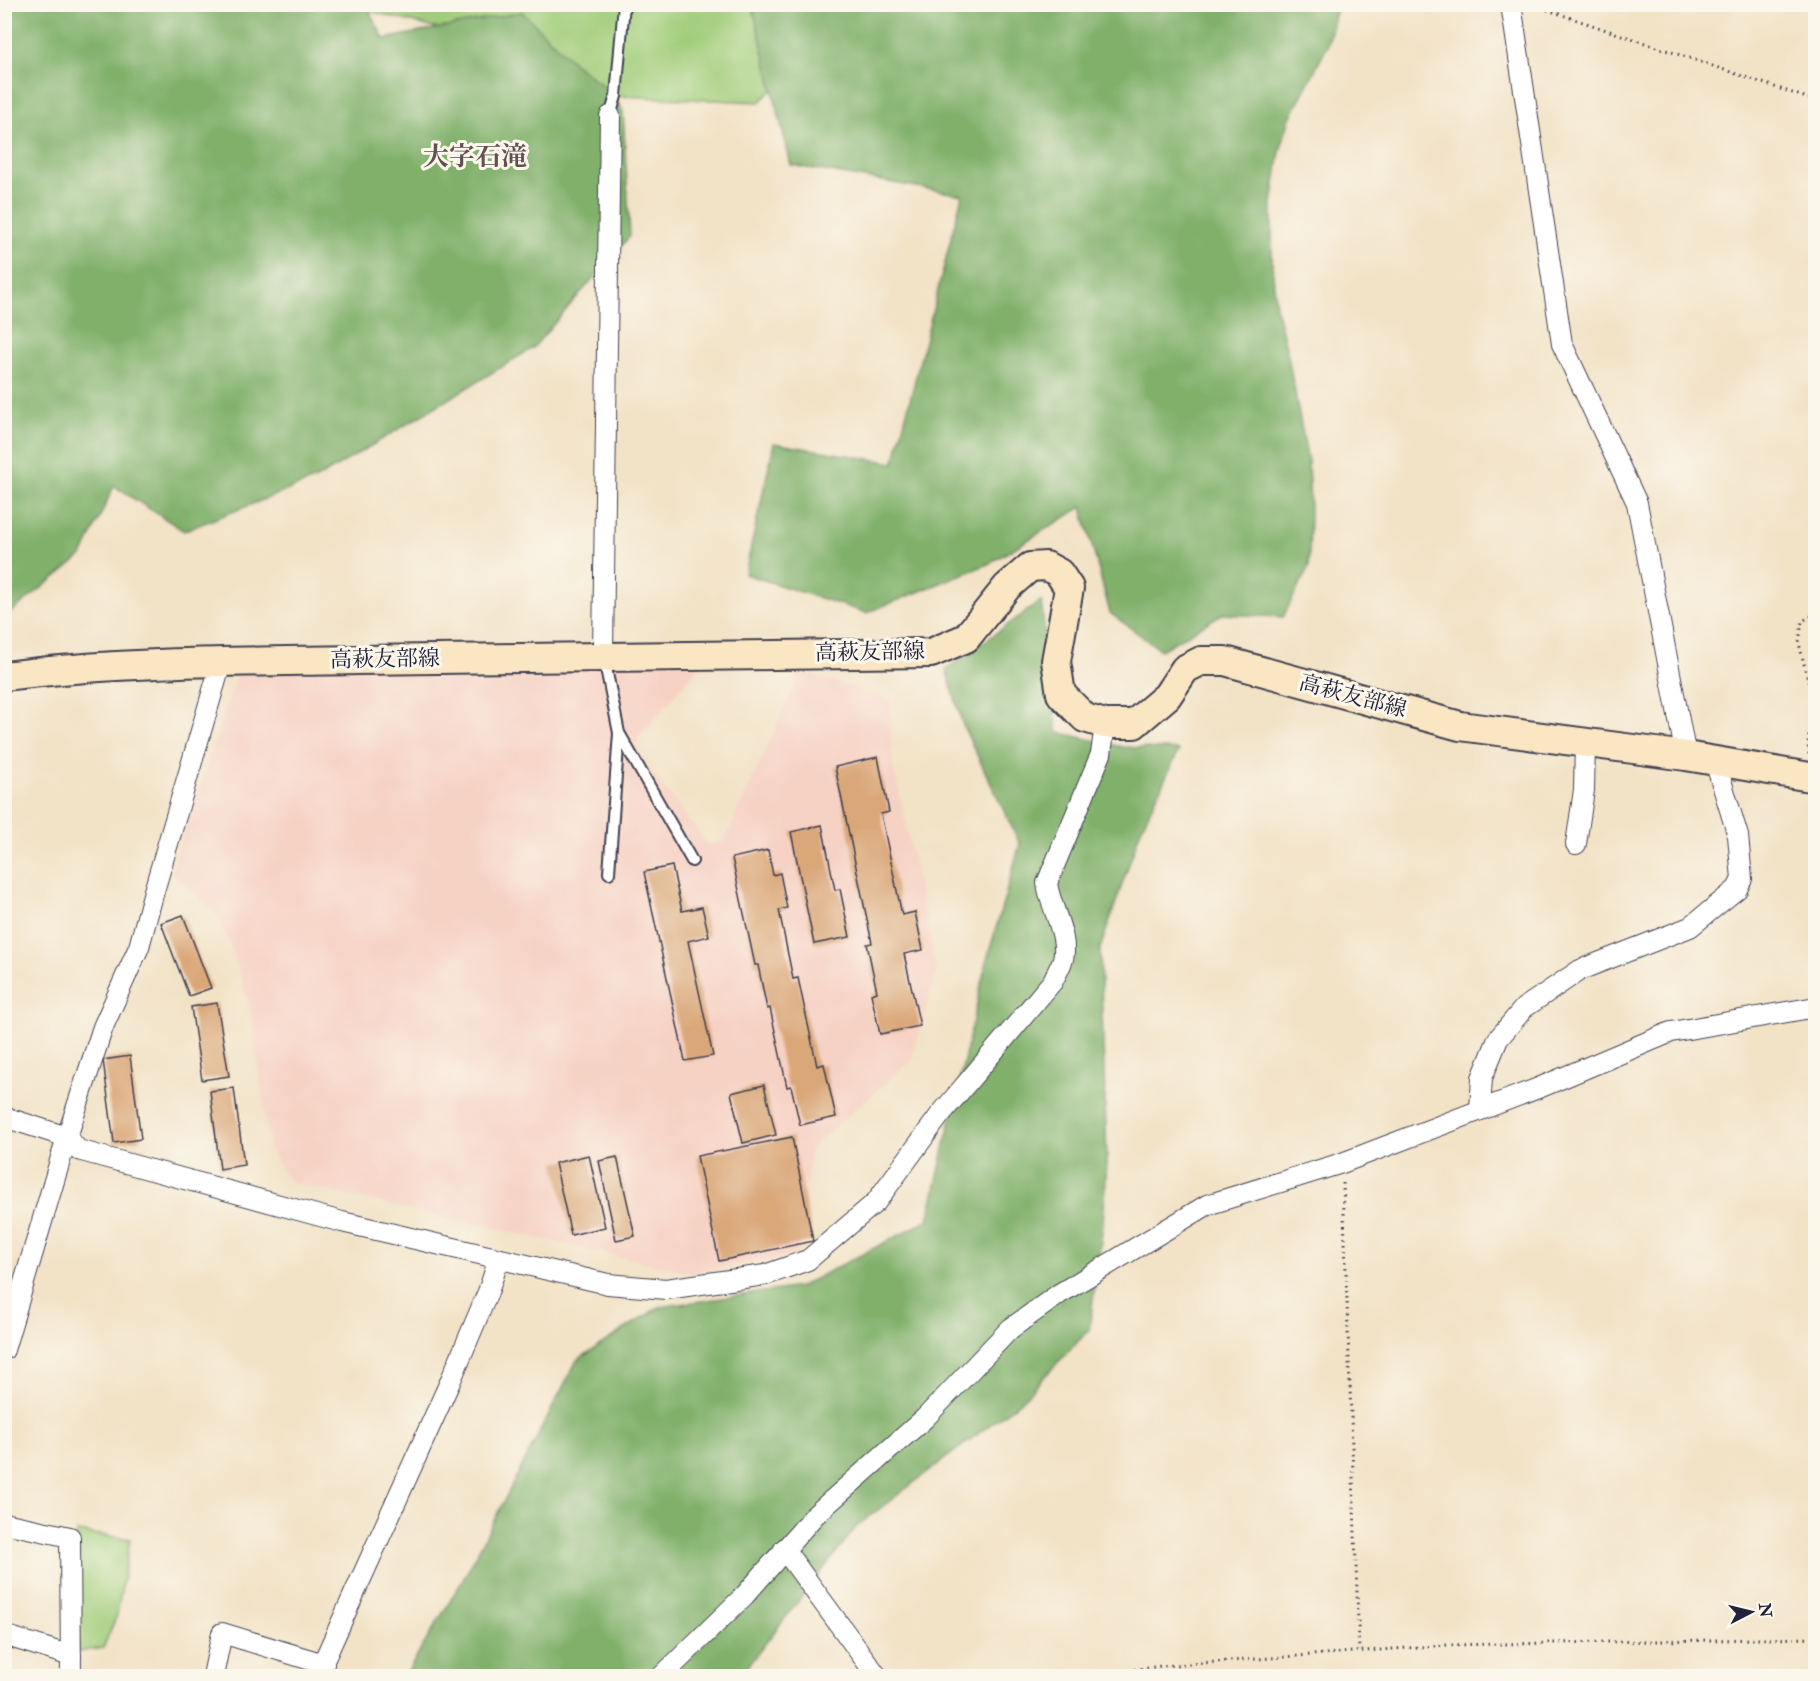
<svg xmlns="http://www.w3.org/2000/svg" width="1820" height="1681" font-family="'IM FELL Double Pica','Noto Serif JP',serif">
	<style>
		.built { fill: #f6d2c4 }
		.green { fill: #a1cd7a; stroke: #62785a; stroke-width: 1.5 }
		.forest { fill: #80b06a; stroke: #516952; stroke-width: 1.5 }
		.building { fill: #daa779 }
		.lines { fill: none; stroke-linecap: round; stroke-linejoin: round }
		.service-casing { stroke: #413f50; stroke-width: 14 }
		.minor-casing { stroke: #413f50; stroke-width: 22 }
		.secondary-casing { stroke: #413f50; stroke-width: 32 }
		.path { stroke: #413f50; stroke-width: 3; stroke-dasharray: 1.5 4.5; stroke-linecap: butt }
		.service { stroke: #fff; stroke-width: 10 }
		.minor { stroke: #fff; stroke-width: 20 }
		.secondary { stroke: #fbe6c4; stroke-width: 28 }
		.labels { text-anchor: middle; dominant-baseline: central; stroke-width: 6; stroke-linejoin: round; paint-order: stroke }
		.street-label { font-size: 22px; fill: #22223b; stroke: #fbf7ec }
		.quarter-label { font-size: 26px; font-weight: bold; fill: #625151; stroke: #fbf7ec }
	</style>
	<rect width="100%" height="100%" fill="#fbf7ec"/>
	<filter id="ink" filterUnits="userSpaceOnUse"><feTurbulence type="fractalNoise" baseFrequency=".0167" numOctaves="2"/><feDisplacementMap in="SourceGraphic" scale="12" xChannelSelector="R" yChannelSelector="G"/><feConvolveMatrix kernelMatrix="1 2 1 2 8 2 1 2 1" color-interpolation-filters="sRGB"/></filter>
	<filter id="wash" filterUnits="userSpaceOnUse"><feTurbulence type="fractalNoise" baseFrequency=".008" numOctaves="4" result="noise"/><feDisplacementMap in="SourceGraphic" scale="24" xChannelSelector="R" yChannelSelector="G"/><feGaussianBlur stdDeviation="1.35" result="paint"/><feColorMatrix in="noise" values="0 0 0 0 0 0 0 0 0 0 0 0 0 0 0 0 0 1.4 0 .05"/><feComposite in="paint" operator="in"/></filter>
	<g filter="url(#wash)">
		<rect width="100%" height="100%" fill="#f2e2c6"/>
		<polygon class="built" points="713,650 636,741 638,753 708,844 724,842 801,671 890,700 893,764 937,972 911,1061 811,1148 798,1254 691,1273 291,1183 270,1151 250,1009 234,954 217,915 171,871 239,669"/>
		<g class="green">
			<polygon points="369,5 753,5 773,89 759,102 616,96 575,64 369,11"/>
			<polygon points="77,1532 130,1539 117,1615 103,1648 78,1652"/>
		</g>
		<g class="forest">
			<polygon points="5,5 366,5 384,39 522,12 575,64 616,96 623,112 630,236 533,348 316,479 184,531 114,486 82,556 5,617"/>
			<polygon points="752,5 1338,5 1327,47 1290,118 1280,151 1272,204 1272,262 1276,308 1287,351 1308,461 1310,508 1309,567 1283,617 1222,614 1161,650 1110,613 1082,507 988,564 866,613 745,574 774,443 894,463 962,195 791,165"/>
			<polygon points="1041,601 1057,732 1122,747 1179,750 1141,829 1100,949 1107,1162 1103,1225 1089,1330 1021,1401 857,1526 740,1676 405,1676 464,1578 577,1360 659,1307 799,1287 928,1220 986,963 1020,844 964,728 946,669"/>
		</g>
		<g id="blocks">
			<g class="building">
				<polygon points="878,757 889,812 881,814 902,915 915,912 923,950 904,954 920,1026 880,1034 871,994 877,992 867,944 872,943 835,767"/>
				<polygon points="822,825 835,890 840,889 850,937 814,944 791,832"/>
				<polygon points="768,850 773,875 780,873 787,908 779,910 793,979 798,978 817,1066 824,1064 836,1117 800,1125 791,1086 787,1087 770,1008 767,1009 758,965 755,965 732,858"/>
				<polygon points="672,866 682,911 702,907 709,936 688,941 713,1056 685,1061 644,872"/>
				<polygon points="183,915 211,988 189,996 161,923"/>
				<polygon points="217,1003 229,1076 202,1080 191,1007"/>
				<polygon points="130,1056 141,1139 114,1143 103,1060"/>
				<polygon points="764,1085 776,1135 743,1143 731,1093"/>
				<polygon points="234,1088 244,1165 220,1169 210,1091"/>
				<polygon points="792,1137 813,1241 719,1261 697,1156"/>
				<polygon points="589,1155 605,1227 571,1235 555,1163"/>
				<polygon points="617,1157 635,1236 616,1240 599,1161"/>
			</g>
		</g>
	</g>
	<g filter="url(#ink)">
		<use href="#blocks" fill-opacity="0" stroke="#413f50" stroke-width="1.5"/>
		<g class="lines">
			<g class="service-casing">
				<g id="service">
					<polyline points="610,116 616,96 624,4"/>
					<polyline points="604,658 619,733 692,861"/>
					<polyline points="609,873 619,733"/>
				</g>
			</g>
			<g class="minor-casing">
				<g id="minor">
					<polyline points="1511,4 1562,344 1637,503 1686,756"/>
					<polyline points="603,654 610,116"/>
					<polyline points="1576,844 1584,790 1585,742"/>
					<polyline points="1480,1109 1482,1078 1498,1039 1524,1008 1580,970 1690,927 1737,889 1742,879 1738,836 1715,761"/>
					<path d="M4,1117L67,1137L78,1150L342,1222L608,1284L666,1289L765,1275L808,1260L876,1202L940,1115L1053,981C1056,974 1061,966 1063,959C1069,936 1050,907 1047,883L1101,754L1105,724"/>
					<polyline points="4,1350 67,1137 103,1027 139,947 154,891 221,663"/>
					<polyline points="4,1523 70,1537 71,1676"/>
					<polyline points="784,1549 877,1676"/>
					<polyline points="4,1635 71,1656"/>
					<polyline points="213,1676 222,1633 324,1664"/>
					<polyline points="317,1676 450,1382 488,1292 499,1259"/>
					<polyline points="662,1676 745,1595 815,1515 925,1418 1010,1329 1059,1294 1207,1205 1342,1163 1541,1087 1671,1032 1816,1007"/>
				</g>
			</g>
			<g class="secondary-casing">
				<path id="secondary" d="M4,676C120,661 241,662 358,660C549,656 740,654 931,653L966,638L1007,587L1030,567L1046,566L1059,573L1069,588L1056,661L1061,694L1085,718L1105,724H1134L1167,696L1185,669L1201,661H1225L1460,726L1686,756L1816,778"/>
			</g>
			<g class="path">
				<polyline points="1530,4 1816,101"/>
				<polyline points="1809,754 1808,745 1812,697 1799,643 1802,621 1816,614"/>
				<polyline points="1343,1183 1359,1651"/>
				<polyline points="1087,1676 1161,1666 1448,1645 1816,1638"/>
			</g>
			<use href="#service" class="service"/>
			<use href="#minor" class="minor"/>
			<use href="#secondary" class="secondary"/>
		</g>
	</g>
	<g class="labels">
		<g class="street-label">
			<text transform="translate(870 652) rotate(-1)">高萩友部線</text>
			<text transform="translate(385 659) rotate(-1)">高萩友部線</text>
			<text transform="translate(1353 696) rotate(15)">高萩友部線</text>
		</g>
		<g class="quarter-label">
			<text x="475" y="157">大字石滝</text>
		</g>
	</g>
	<rect width="1820" height="1681" fill="none" stroke="#fbf7ec" stroke-width="24"/>
	<g transform="translate(1751 1612) rotate(83)" stroke="#fbf7ec" stroke-width="4.5" paint-order="stroke">
	<path d="M0-4.5L10 22L0 15L-10 22Z" fill="#22223b"/>
	<text y="-9" font-size="16" font-weight="bold" text-anchor="middle" fill="#22223b">N</text>
	</g>
</svg>
